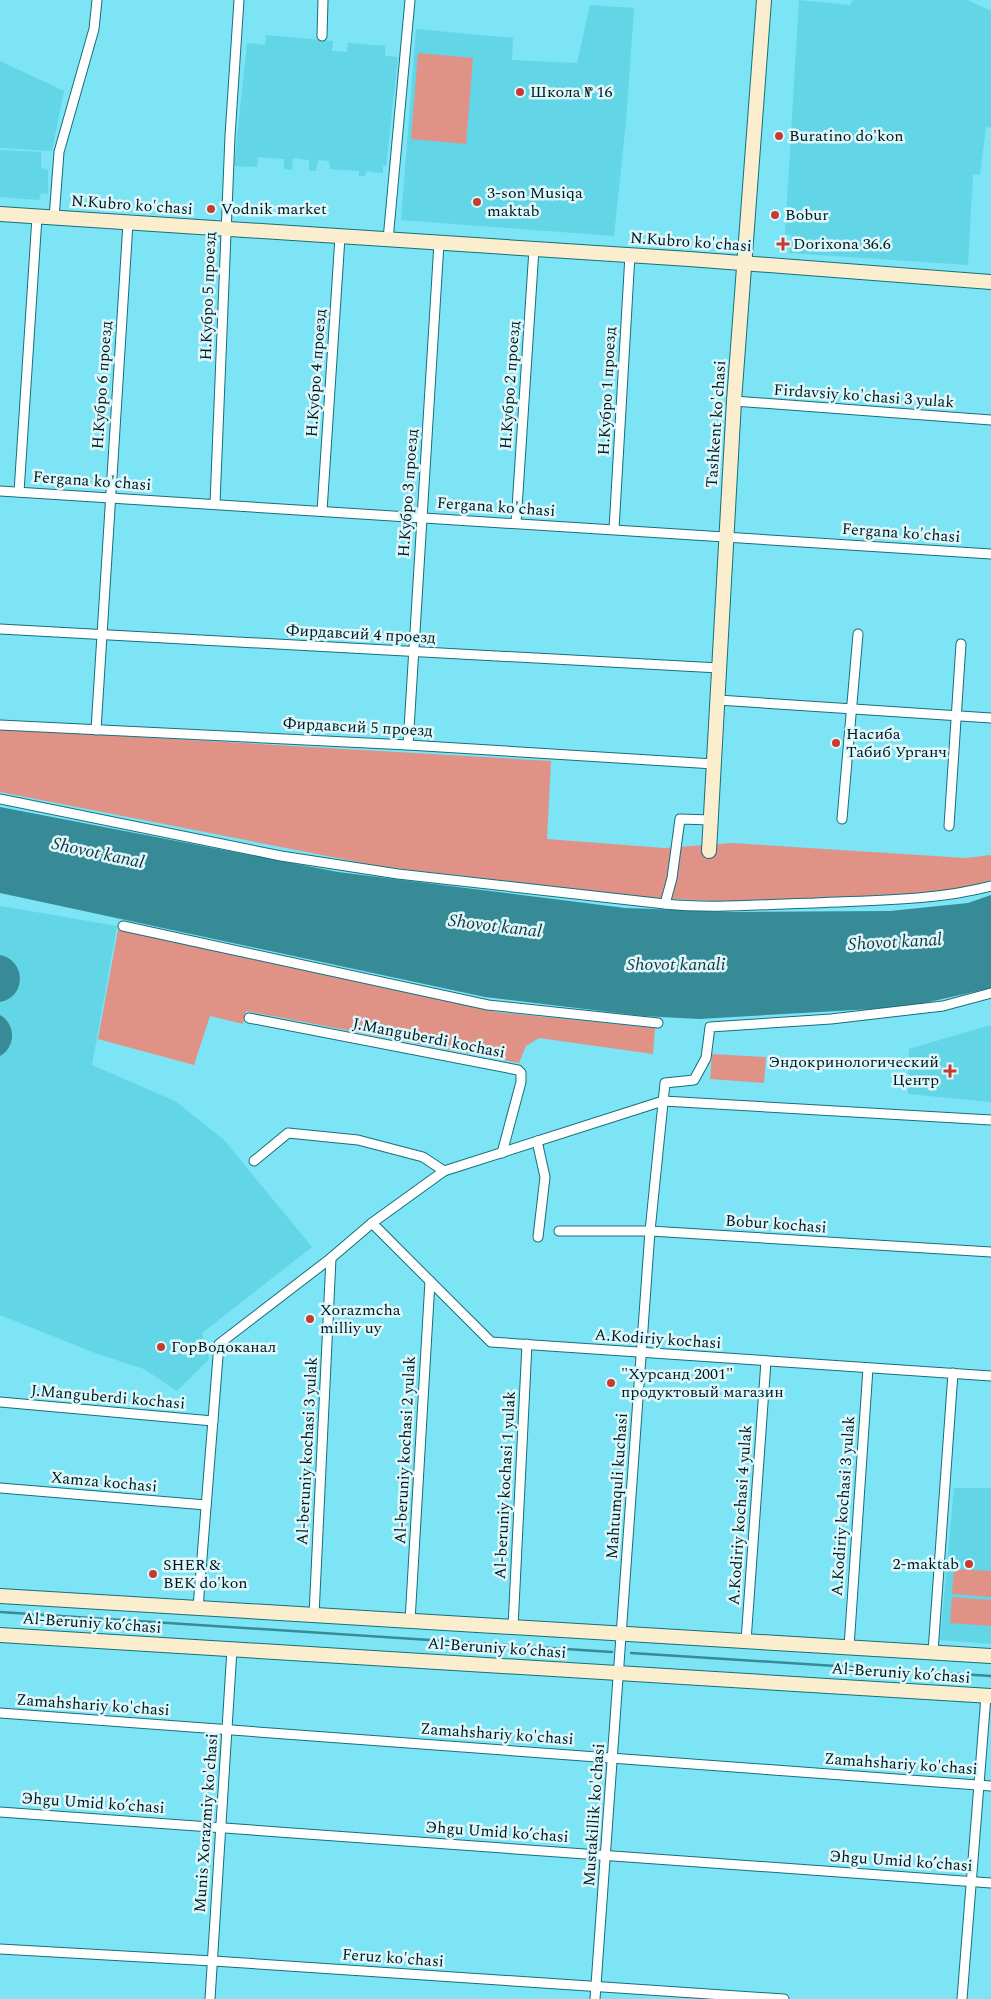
<svg xmlns="http://www.w3.org/2000/svg" width="991" height="1999" font-family="Spectral,serif">
	<style>
		.built { fill: #62d5e6 }
		.green { fill: #e09287 }
		.water { fill: #368b97 }
		.lines { fill: none; stroke-linecap: round; stroke-linejoin: round }
		.stream { stroke: #368b97; stroke-width: 2.5 }
		.street-casing { stroke: #176f7a; stroke-width: 11 }
		.secondary-casing { stroke: #176f7a; stroke-width: 16 }
		.street { stroke: #fff; stroke-width: 9 }
		.secondary { stroke: #faeece; stroke-width: 14 }
		.poi-dot { fill: #c73a30; stroke: #dcf8fd; stroke-width: 2 }
		.labels { text-anchor: middle; dominant-baseline: central; stroke-width: 5; stroke-linejoin: round; paint-order: stroke }
		.poi-label { font-size: 16px; fill: #01161a; stroke: #dcf8fd; text-anchor: start }
		.street-label { font-size: 16px; fill: #01161a; stroke: #dcf8fd }
		.water-label { font-size: 18px; font-style: italic; fill: #193337; stroke: #dcf8fd }
	</style>
	<rect width="100%" height="100%" fill="#7ce4f4"/>
	<g class="built">
		<polygon points="799,0 850,5 853,0 968,0 991,11 991,128 986,127 980,175 973,174 968,265 789,253 791,235 785,234"/>
		<polygon points="590,5 634,8 626,121 614,236 401,220 416,29 513,38 512,60 577,63"/>
		<polygon points="266,35 333,41 332,51 347,52 348,43 385,46 385,56 398,57 386,166 383,166 383,173 366,171 365,176 359,176 359,171 330,169 329,161 318,160 316,171 309,171 309,160 293,158 292,170 284,169 284,159 258,157 257,167 234,166 247,43 265,45"/>
		<polygon points="0,61 64,91 52,151 0,148"/>
		<polygon points="0,150 41,152 41,168 48,170 48,194 41,193 39,200 0,197"/>
		<polygon points="0,906 117,926 92,1065 175,1101 224,1140 312,1247 202,1333 209,1359 177,1391 144,1369 95,1353 0,1315"/>
		<polygon points="991,1025 991,1102 908,1094 909,1049"/>
		<polygon points="954,1488 991,1488 991,1644 940,1640"/>
	</g>
	<g class="green">
		<polygon points="418,53 473,58 466,144 411,139"/>
		<polygon points="0,729 551,761 547,839 664,848 732,843 966,858 991,855 991,880 956,890 913,895 741,902 654,898 378,866 0,792"/>
		<polygon points="118,930 496,1012 655,1028 653,1054 539,1038 526,1046 519,1063 246,1011 243,1024 210,1016 194,1065 98,1039"/>
		<polygon points="712,1054 766,1057 764,1083 710,1079"/>
		<polygon points="954,1569 991,1571 991,1597 952,1594"/>
		<polygon points="952,1597 991,1600 991,1626 950,1623"/>
	</g>
	<g class="water">
		<polygon points="0,807 338,872 625,908 734,912 890,911 968,903 991,895 991,988 907,1007 699,1019 643,1016 485,997 0,893"/>
		<path d="M0,955C26,960 27,997 0,1002Z"/>
		<path d="M0,1015C16,1024 16,1047 0,1056Z"/>
	</g>
	<g class="lines">
		<g class="stream">
			<polyline points="0,1612 612,1652"/>
			<polyline points="631,1653 991,1676"/>
		</g>
		<g class="street-casing">
			<g id="street">
				<polyline points="322,36 323,0"/>
				<polyline points="54,218 59,152 94,29 97,0"/>
				<polyline points="388,240 410,0"/>
				<polyline points="734,401 991,420"/>
				<polyline points="0,491 991,554"/>
				<polyline points="19,492 37,217"/>
				<polyline points="215,503 230,136 239,0"/>
				<polyline points="322,511 340,237"/>
				<polyline points="516,523 534,249"/>
				<polyline points="614,529 630,255"/>
				<polyline points="0,629 719,668"/>
				<polyline points="718,700 991,718"/>
				<polyline points="0,725 408,745 714,764"/>
				<polyline points="96,730 128,223"/>
				<polyline points="408,745 439,243"/>
				<polyline points="0,799 281,856 398,874 665,904 672,878 680,819 711,820"/>
				<polyline points="842,819 858,634"/>
				<polyline points="949,826 961,644"/>
				<path d="M665,904C714,909 765,904 814,903C874,900 933,901 991,886"/>
				<polyline points="123,926 488,1005 658,1023"/>
				<polyline points="249,1018 518,1070 521,1073 521,1082 502,1153"/>
				<polyline points="537,1141 545,1177 538,1237"/>
				<polyline points="254,1161 288,1133 358,1140 423,1157 444,1171"/>
				<polyline points="372,1223 491,1342 991,1376"/>
				<polyline points="559,1231 650,1231 991,1252"/>
				<polyline points="0,1402 213,1421"/>
				<polyline points="0,1488 206,1505"/>
				<polyline points="198,1608 219,1344 331,1258 372,1223 444,1171 663,1101 991,1120"/>
				<polyline points="314,1615 331,1258"/>
				<polyline points="410,1621 430,1281"/>
				<polyline points="513,1627 527,1344"/>
				<polyline points="746,1641 766,1361"/>
				<polyline points="849,1647 868,1368"/>
				<polyline points="933,1652 953,1373"/>
				<polyline points="0,1713 991,1786"/>
				<polyline points="0,1812 991,1883"/>
				<polyline points="0,1949 213,1961 784,1999"/>
				<polyline points="210,1999 232,1649"/>
				<polyline points="595,1999 650,1231 665,1083 694,1080 706,1058 710,1027 831,1019 943,1006 991,993"/>
				<polyline points="962,1999 986,1696"/>
			</g>
		</g>
		<g class="secondary-casing">
			<g id="secondary">
				<polyline points="0,214 689,259 991,282"/>
				<polyline points="709,851 734,401 764,0"/>
				<polyline points="0,1596 991,1656"/>
				<polyline points="0,1635 991,1696"/>
			</g>
		</g>
		<use href="#street" class="street"/>
		<use href="#secondary" class="secondary"/>
	</g>
	<g class="poi-dot">
		<circle cx="520" cy="92" r="5"/>
		<circle cx="779" cy="136" r="5"/>
		<circle cx="477" cy="202" r="5"/>
		<circle cx="211" cy="209" r="5"/>
		<circle cx="775" cy="215" r="5"/>
		<path d="M780.5 236.5h5v5h5v5h-5v5h-5v-5h-5v-5h5z"/>
		<circle cx="836" cy="743" r="5"/>
		<path d="M947.5 1063.5h5v5h5v5h-5v5h-5v-5h-5v-5h5z"/>
		<circle cx="310" cy="1319" r="5"/>
		<circle cx="161" cy="1347" r="5"/>
		<circle cx="611" cy="1383" r="5"/>
		<circle cx="969" cy="1564" r="5"/>
		<circle cx="153" cy="1574" r="5"/>
	</g>
	<g class="labels">
		<g class="poi-label">
			<text x="530" y="92">Школа № 16</text>
			<text x="789" y="136">Buratino do'kon</text>
			<text x="487" y="193">3-son Musiqa<tspan x="487" dy="18">maktab</tspan></text>
			<text x="221" y="209">Vodnik market</text>
			<text x="785" y="215">Bobur</text>
			<text x="793" y="244">Dorixona 36.6</text>
			<text x="846" y="734">Насиба<tspan x="846" dy="18">Табиб Урганч</tspan></text>
			<text x="939" y="1062" text-anchor="end">Эндокринологический<tspan x="939" dy="18">Центр</tspan></text>
			<text x="320" y="1310">Xorazmcha<tspan x="320" dy="18">milliy uy</tspan></text>
			<text x="171" y="1347">ГорВодоканал</text>
			<text x="621" y="1374">"Хурсанд 2001"<tspan x="621" dy="18">продуктовый магазин</tspan></text>
			<text x="959" y="1564" text-anchor="end">2-maktab</text>
			<text x="163" y="1565">SHER &amp;<tspan x="163" dy="18">BEK do'kon</tspan></text>
		</g>
		<g class="street-label">
			<text transform="translate(132 205) rotate(4)">N.Kubro ko'chasi</text>
			<text transform="translate(691 242) rotate(4)">N.Kubro ko'chasi</text>
			<text transform="translate(208 296) rotate(-88)">Н.Кубро 5 проезд</text>
			<text transform="translate(316 373) rotate(-86)">Н.Кубро 4 проезд</text>
			<text transform="translate(102 385) rotate(-86)">Н.Кубро 6 проезд</text>
			<text transform="translate(510 385) rotate(-86)">Н.Кубро 2 проезд</text>
			<text transform="translate(607 391) rotate(-87)">Н.Кубро 1 проезд</text>
			<text transform="translate(864 396) rotate(4)">Firdavsiy ko'chasi 3 yulak</text>
			<text transform="translate(716 424) rotate(-86)">Tashkent ko'chasi</text>
			<text transform="translate(92 481) rotate(4)">Fergana ko'chasi</text>
			<text transform="translate(408 493) rotate(-86)">Н.Кубро 3 проезд</text>
			<text transform="translate(496 507) rotate(4)">Fergana ko'chasi</text>
			<text transform="translate(901 533) rotate(4)">Fergana ko'chasi</text>
			<text transform="translate(361 634) rotate(3)">Фирдавсий 4 проезд</text>
			<text transform="translate(358 727) rotate(3)">Фирдавсий 5 проезд</text>
			<text transform="translate(429 1038) rotate(11)">J.Manguberdi kochasi</text>
			<text transform="translate(776 1224) rotate(4)">Bobur kochasi</text>
			<text transform="translate(658 1339) rotate(4)">A.Kodiriy kochasi</text>
			<text transform="translate(108 1397) rotate(5)">J.Manguberdi kochasi</text>
			<text transform="translate(405 1450) rotate(-87)">Al-beruniy kochasi 2 yulak</text>
			<text transform="translate(307 1451) rotate(-87)">Al-beruniy kochasi 3 yulak</text>
			<text transform="translate(104 1482) rotate(5)">Xamza kochasi</text>
			<text transform="translate(505 1485) rotate(-87)">Al-beruniy kochasi 1 yulak</text>
			<text transform="translate(617 1486) rotate(-86)">Mahtumquli kuchasi</text>
			<text transform="translate(843 1506) rotate(-86)">A.Kodiriy kochasi 3 yulak</text>
			<text transform="translate(740 1515) rotate(-86)">A.Kodiriy kochasi 4 yulak</text>
			<text transform="translate(92 1623) rotate(4)">Al-Beruniy ko’chasi</text>
			<text transform="translate(497 1648) rotate(4)">Al-Beruniy ko’chasi</text>
			<text transform="translate(901 1673) rotate(4)">Al-Beruniy ko’chasi</text>
			<text transform="translate(93 1705) rotate(4)">Zamahshariy ko'chasi</text>
			<text transform="translate(497 1734) rotate(4)">Zamahshariy ko'chasi</text>
			<text transform="translate(901 1764) rotate(4)">Zamahshariy ko'chasi</text>
			<text transform="translate(93 1803) rotate(4)">Эhgu Umid ko’chasi</text>
			<text transform="translate(594 1815) rotate(-86)">Mustakillik ko'chasi</text>
			<text transform="translate(206 1823) rotate(-86)">Munis Xorazmiy ko'chasi</text>
			<text transform="translate(497 1832) rotate(4)">Эhgu Umid ko’chasi</text>
			<text transform="translate(901 1861) rotate(4)">Эhgu Umid ko’chasi</text>
			<text transform="translate(393 1958) rotate(4)">Feruz ko'chasi</text>
		</g>
		<g class="water-label">
			<text transform="translate(98 853) rotate(12)">Shovot kanal</text>
			<text transform="translate(495 926) rotate(7)">Shovot kanal</text>
			<text transform="translate(895 942) rotate(-3)">Shovot kanal</text>
			<text x="676" y="964">Shovot kanali</text>
		</g>
	</g>
</svg>
